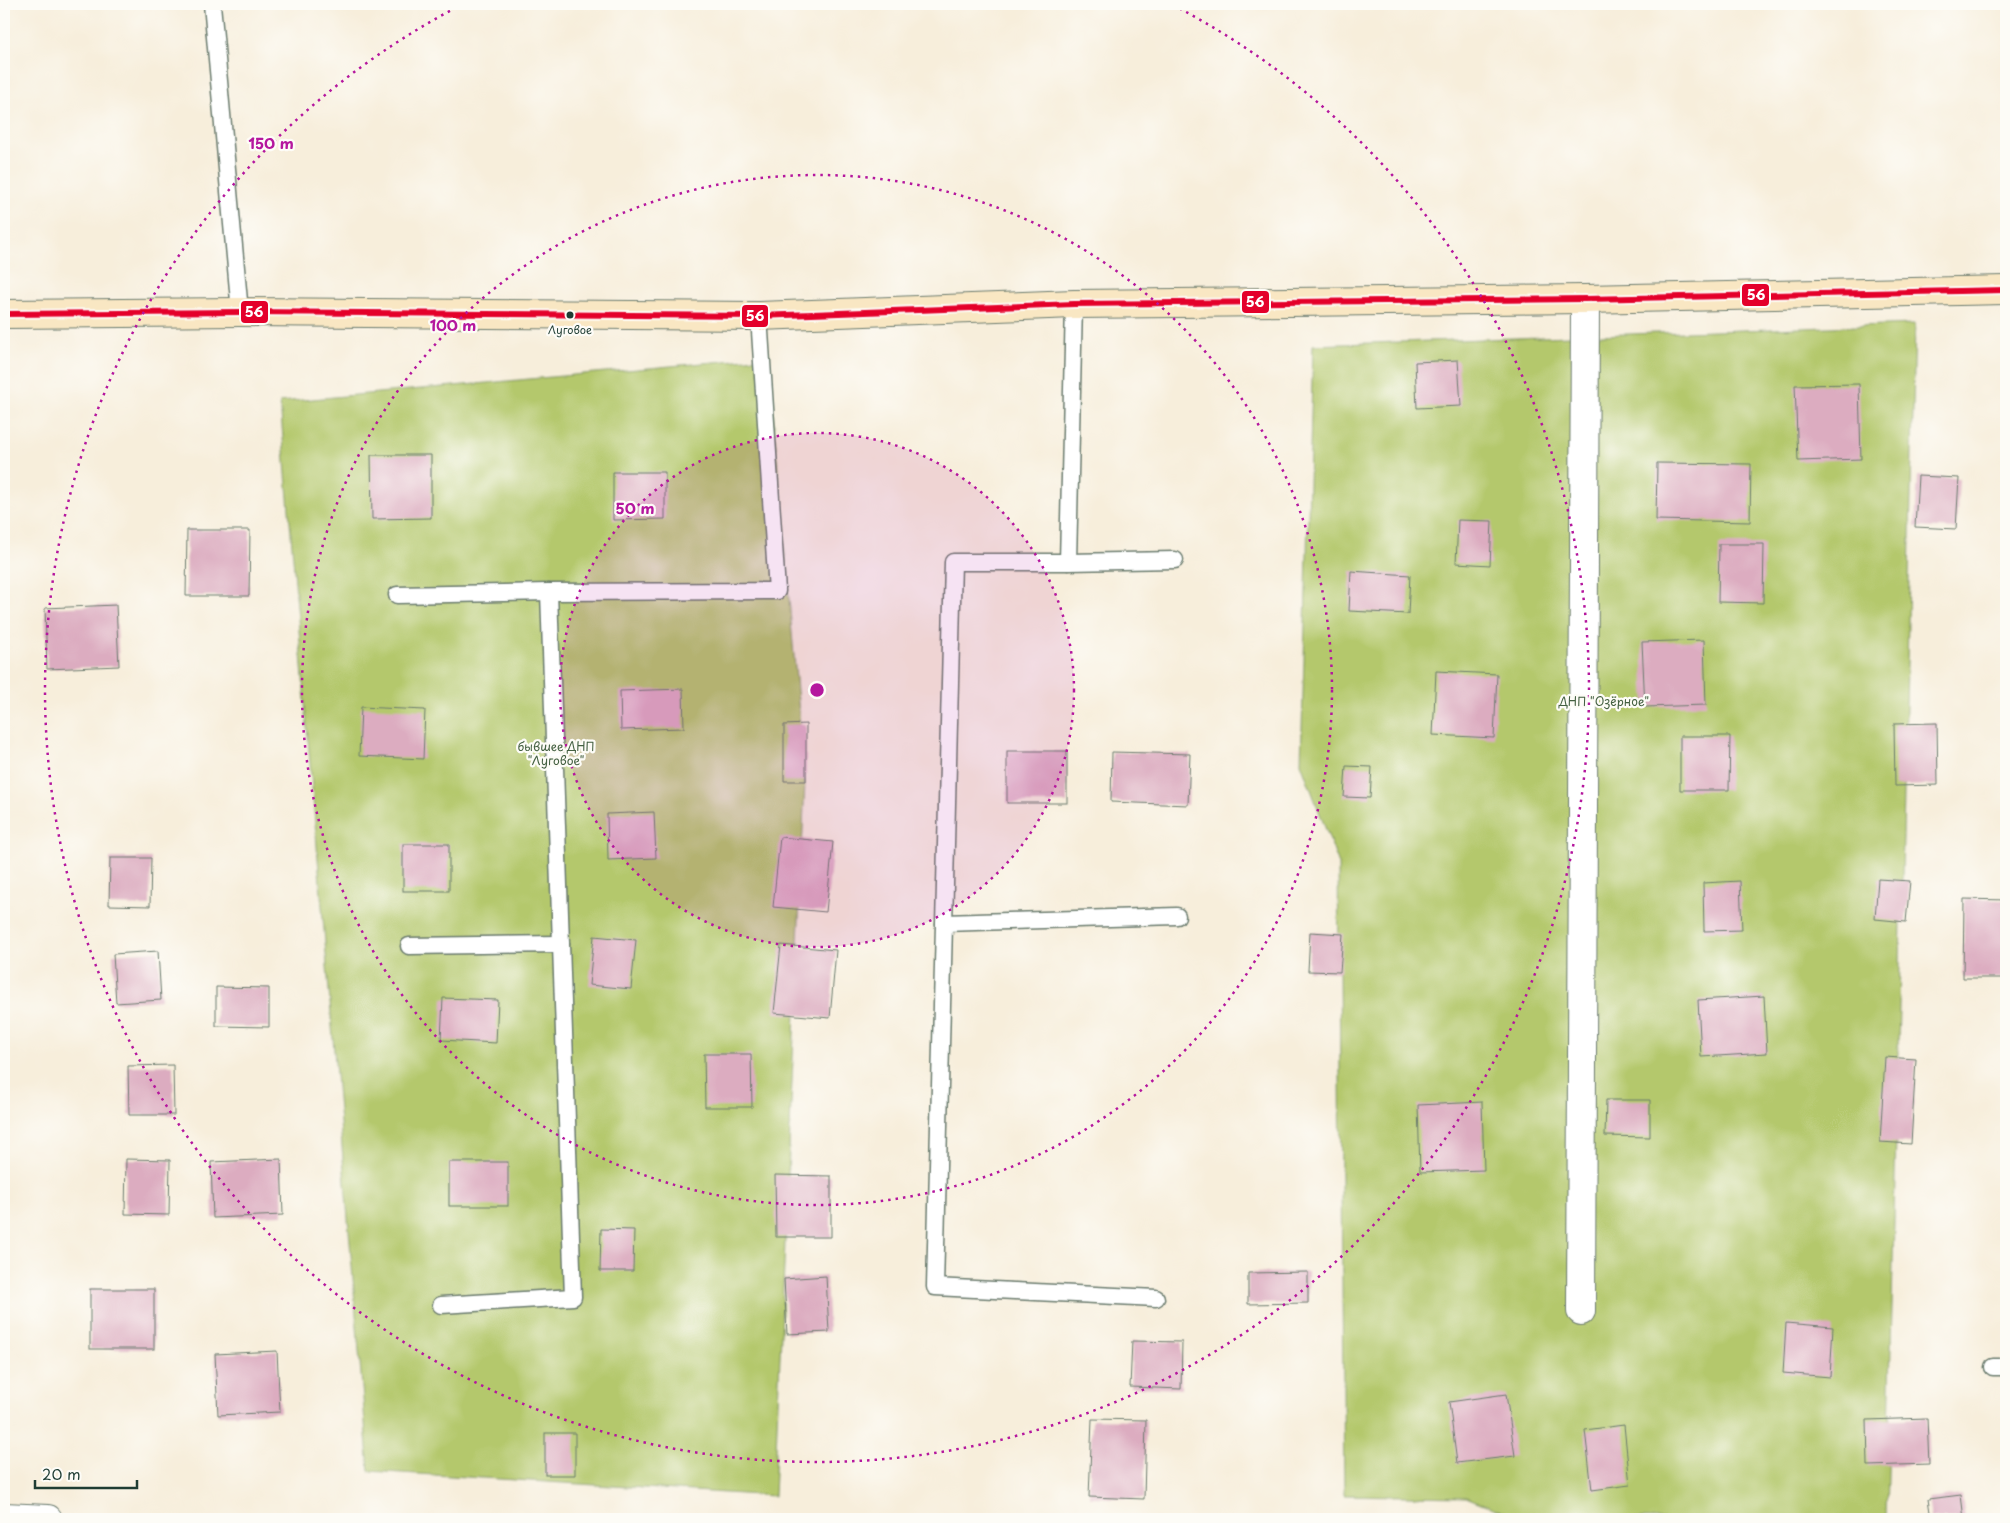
<svg xmlns="http://www.w3.org/2000/svg" width="2010" height="1523" font-family="'Playpen Sans',sans-serif">
	<style>
		.green { fill: #b4c86c; stroke: #6a8250 }
		.building { fill: #dcacc0 }
		.lines { fill: none; stroke-linecap: round; stroke-linejoin: round }
		.lane-casing { stroke: #6b7b6e; stroke-width: 19 }
		.street-casing { stroke: #6b7b6e; stroke-width: 30 }
		.secondary-casing { stroke: #6b7b6e; stroke-width: 30 }
		.lane { stroke: #fff; stroke-width: 16 }
		.street { stroke: #fff; stroke-width: 28 }
		.secondary { stroke: #f9e7c3; stroke-width: 28 }
		.bus-1-casing { stroke: #fdfcf7; stroke-width: 10 }
		.bus-1 { stroke: #e4002b; stroke-width: 6 }
		.ring { fill: none; stroke: #b5179e; stroke-width: 2.5; stroke-dasharray: 2.5 5 }
		.bus-dot { fill: #1f3d34; stroke: #fdfcf7; stroke-width: 2 }
		.labels { text-anchor: middle; dominant-baseline: central; stroke-width: 4.5; stroke-linejoin: round; paint-order: stroke }
		.bus-label { font-size: 11px; fill: #1f3d34; stroke: #fdfcf7 }
		.park-label { font-size: 12px; fill: #446042; stroke: #fdfcf7 }
		.centre { fill: #b5179e; stroke: #fdfcf7; stroke-width: 2.5 }
		.ring-label { font-size: 15px; text-anchor: middle; font-weight: bold; fill: #b5179e; stroke: #fdfcf7; stroke-width: 4.5; stroke-linejoin: round; paint-order: stroke }
		.line-badge { stroke: #fdfcf7; stroke-width: 2 }
		.badge-label { font-size: 14px; text-anchor: middle; font-weight: bold; fill: #fff }
	</style>
	<rect width="100%" height="100%" fill="#fdfcf7"/>
	<filter id="ink" filterUnits="userSpaceOnUse"><feTurbulence type="fractalNoise" baseFrequency=".02" numOctaves="2"/><feDisplacementMap in="SourceGraphic" scale="10" xChannelSelector="R" yChannelSelector="G"/><feConvolveMatrix kernelMatrix="1 2 1 2 8 2 1 2 1" color-interpolation-filters="sRGB"/></filter>
	<filter id="wash" filterUnits="userSpaceOnUse"><feTurbulence type="fractalNoise" baseFrequency=".0096" numOctaves="4" result="noise"/><feDisplacementMap in="SourceGraphic" scale="20" xChannelSelector="R" yChannelSelector="G"/><feGaussianBlur stdDeviation="1.12" result="paint"/><feColorMatrix in="noise" values="0 0 0 0 0 0 0 0 0 0 0 0 0 0 0 0 0 1.4 0 .05"/><feComposite in="paint" operator="in"/></filter>
	<g filter="url(#wash)">
		<rect width="100%" height="100%" fill="#f7eedb"/>
		<g class="green">
			<polygon points="1915,324 1887,1519 1521,1519 1466,1497 1344,1495 1338,862 1301,763 1313,345"/>
			<polygon points="768,357 805,782 774,1496 369,1471 280,402"/>
		</g>
		<g id="blocks">
			<g class="building">
				<polygon points="1458,360 1461,406 1417,408 1415,362"/>
				<polygon points="1859,384 1861,459 1798,461 1795,385"/>
				<polygon points="371,455 431,455 431,518 372,519"/>
				<polygon points="1657,463 1751,464 1750,522 1656,520"/>
				<polygon points="613,472 665,472 665,519 613,520"/>
				<polygon points="1918,476 1959,478 1956,529 1915,527"/>
				<polygon points="1458,520 1492,521 1490,565 1456,563"/>
				<polygon points="187,530 250,530 249,596 186,596"/>
				<polygon points="1719,544 1764,544 1763,603 1718,602"/>
				<polygon points="1351,571 1410,575 1408,614 1349,611"/>
				<polygon points="116,605 119,666 47,669 45,608"/>
				<polygon points="1704,640 1706,705 1645,707 1642,642"/>
				<polygon points="1436,671 1497,674 1494,738 1433,735"/>
				<polygon points="683,689 684,728 621,730 620,691"/>
				<polygon points="361,707 425,710 423,759 359,756"/>
				<polygon points="1937,723 1938,785 1895,786 1894,724"/>
				<polygon points="806,724 806,781 784,781 784,725"/>
				<polygon points="1680,736 1730,736 1729,790 1680,790"/>
				<rect x="1007" y="751" width="60" height="52"/>
				<polygon points="1112,752 1190,754 1188,805 1111,802"/>
				<polygon points="1346,766 1372,767 1370,798 1344,797"/>
				<polygon points="654,812 656,858 608,860 607,814"/>
				<polygon points="780,837 833,842 826,912 773,907"/>
				<rect x="403" y="844" width="46" height="47"/>
				<polygon points="110,858 151,858 150,906 109,905"/>
				<polygon points="1878,879 1910,881 1906,922 1875,919"/>
				<polygon points="1740,881 1742,930 1704,931 1703,883"/>
				<polygon points="1964,899 2006,900 2006,978 1963,978"/>
				<polygon points="1310,932 1343,934 1340,972 1308,971"/>
				<polygon points="594,936 636,940 631,989 589,985"/>
				<polygon points="781,945 836,950 830,1018 774,1013"/>
				<polygon points="158,951 161,1000 116,1003 113,954"/>
				<polygon points="216,987 269,988 269,1027 216,1026"/>
				<polygon points="1764,996 1767,1053 1701,1057 1698,1000"/>
				<polygon points="443,998 498,1000 496,1043 441,1040"/>
				<polygon points="704,1054 751,1054 752,1107 705,1107"/>
				<polygon points="1885,1057 1916,1059 1911,1144 1880,1142"/>
				<polygon points="173,1065 174,1115 129,1115 128,1066"/>
				<polygon points="1606,1100 1650,1100 1650,1137 1605,1136"/>
				<polygon points="1482,1102 1484,1170 1420,1172 1418,1105"/>
				<polygon points="126,1159 170,1160 169,1215 125,1214"/>
				<polygon points="281,1159 283,1215 213,1218 211,1162"/>
				<rect x="449" y="1162" width="59" height="44"/>
				<polygon points="775,1175 831,1176 831,1237 776,1237"/>
				<polygon points="601,1229 634,1230 633,1271 600,1271"/>
				<polygon points="1308,1272 1308,1303 1248,1304 1248,1273"/>
				<polygon points="826,1276 829,1332 787,1334 784,1279"/>
				<rect x="90" y="1289" width="64" height="60"/>
				<polygon points="1786,1323 1833,1327 1830,1377 1783,1373"/>
				<polygon points="1132,1341 1182,1342 1181,1389 1130,1387"/>
				<polygon points="277,1351 280,1412 218,1415 215,1354"/>
				<polygon points="1506,1394 1515,1456 1457,1463 1449,1402"/>
				<polygon points="1927,1418 1929,1464 1868,1466 1867,1420"/>
				<polygon points="1092,1419 1146,1420 1144,1499 1089,1497"/>
				<polygon points="1624,1425 1630,1485 1592,1490 1585,1430"/>
				<rect x="545" y="1433" width="30" height="42"/>
				<polygon points="1961,1495 1964,1519 1931,1519 1928,1499"/>
			</g>
		</g>
	</g>
	<g filter="url(#ink)">
		<use href="#blocks" fill-opacity="0" stroke="#6b7b6e" stroke-width="1"/>
		<g class="lines">
			<g class="lane-casing">
				<g id="lane">
					<polyline points="212,4 240,312"/>
					<polyline points="1074,304 1068,562 953,562 935,1287 1156,1298"/>
					<polyline points="1068,562 1175,560"/>
					<polyline points="397,595 549,592"/>
					<polyline points="944,923 1177,916"/>
					<polyline points="409,946 561,944"/>
					<polyline points="441,1305 573,1297 549,592 777,591 759,316"/>
					<polyline points="1993,1367 2006,1367"/>
				</g>
			</g>
			<g class="street-casing">
				<g id="street">
					<polyline points="1581,1311 1585,299"/>
					<polyline points="4,1517 48,1519"/>
				</g>
			</g>
			<g class="secondary-casing">
				<polyline id="secondary" points="4,314 240,312 759,316 1074,304 1585,299 2006,290"/>
			</g>
			<use href="#lane" class="lane"/>
			<use href="#street" class="street"/>
			<use href="#secondary" class="secondary"/>
			<g class="bus-1-casing">
				<polyline id="bus-1" points="4,314 240,312 759,316 1074,304 1585,299 2006,290"/>
			</g>
			<use href="#bus-1" class="bus-1"/>
		</g>
	</g>
	<circle cx="817" cy="690" r="257" fill="#b5179e" fill-opacity=".12"/>
	<g class="ring">
		<circle cx="817" cy="690" r="257"/>
		<circle cx="817" cy="690" r="515"/>
		<path d="M1173 5A772 772 0 1 1 461 5"/>
	</g>
	<circle class="bus-dot" cx="570" cy="315" r="4.5"/>
	<g class="labels">
		<g class="bus-label">
			<text x="570" y="329">Луговое</text>
		</g>
		<g class="park-label">
			<text x="1604" y="701">ДНП "Озёрное"</text>
			<text x="556" y="746">бывшее ДНП<tspan x="556" dy="14">"Луговое"</tspan></text>
		</g>
	</g>
	<circle cx="817" cy="690" r="8" class="centre"/>
	<g class="ring-label">
		<text x="271" y="149">150 m</text>
		<text x="453" y="331">100 m</text>
		<text x="635" y="514">50 m</text>
	</g>
	<g class="line-badge">
		<rect x="1741" y="283" width="29" height="24" rx="5" fill="#e4002b"/>
		<rect x="1241" y="290" width="29" height="24" rx="5" fill="#e4002b"/>
		<rect x="240" y="300" width="29" height="24" rx="5" fill="#e4002b"/>
		<rect x="741" y="304" width="28" height="24" rx="5" fill="#e4002b"/>
	</g>
	<g class="badge-label">
		<text x="1756" y="300">56</text>
		<text x="1255" y="307">56</text>
		<text x="254" y="317">56</text>
		<text x="755" y="321">56</text>
	</g>
	<rect width="2010" height="1523" fill="none" stroke="#fdfcf7" stroke-width="20"/>
	<path d="M35 1480v8h102v-8" fill="none" stroke="#1f3d34" stroke-width="2.5"/>
	<text x="42" y="1480" font-size="15" fill="#1f3d34" stroke="#fdfcf7" stroke-width="4" paint-order="stroke">20 m</text>
</svg>
